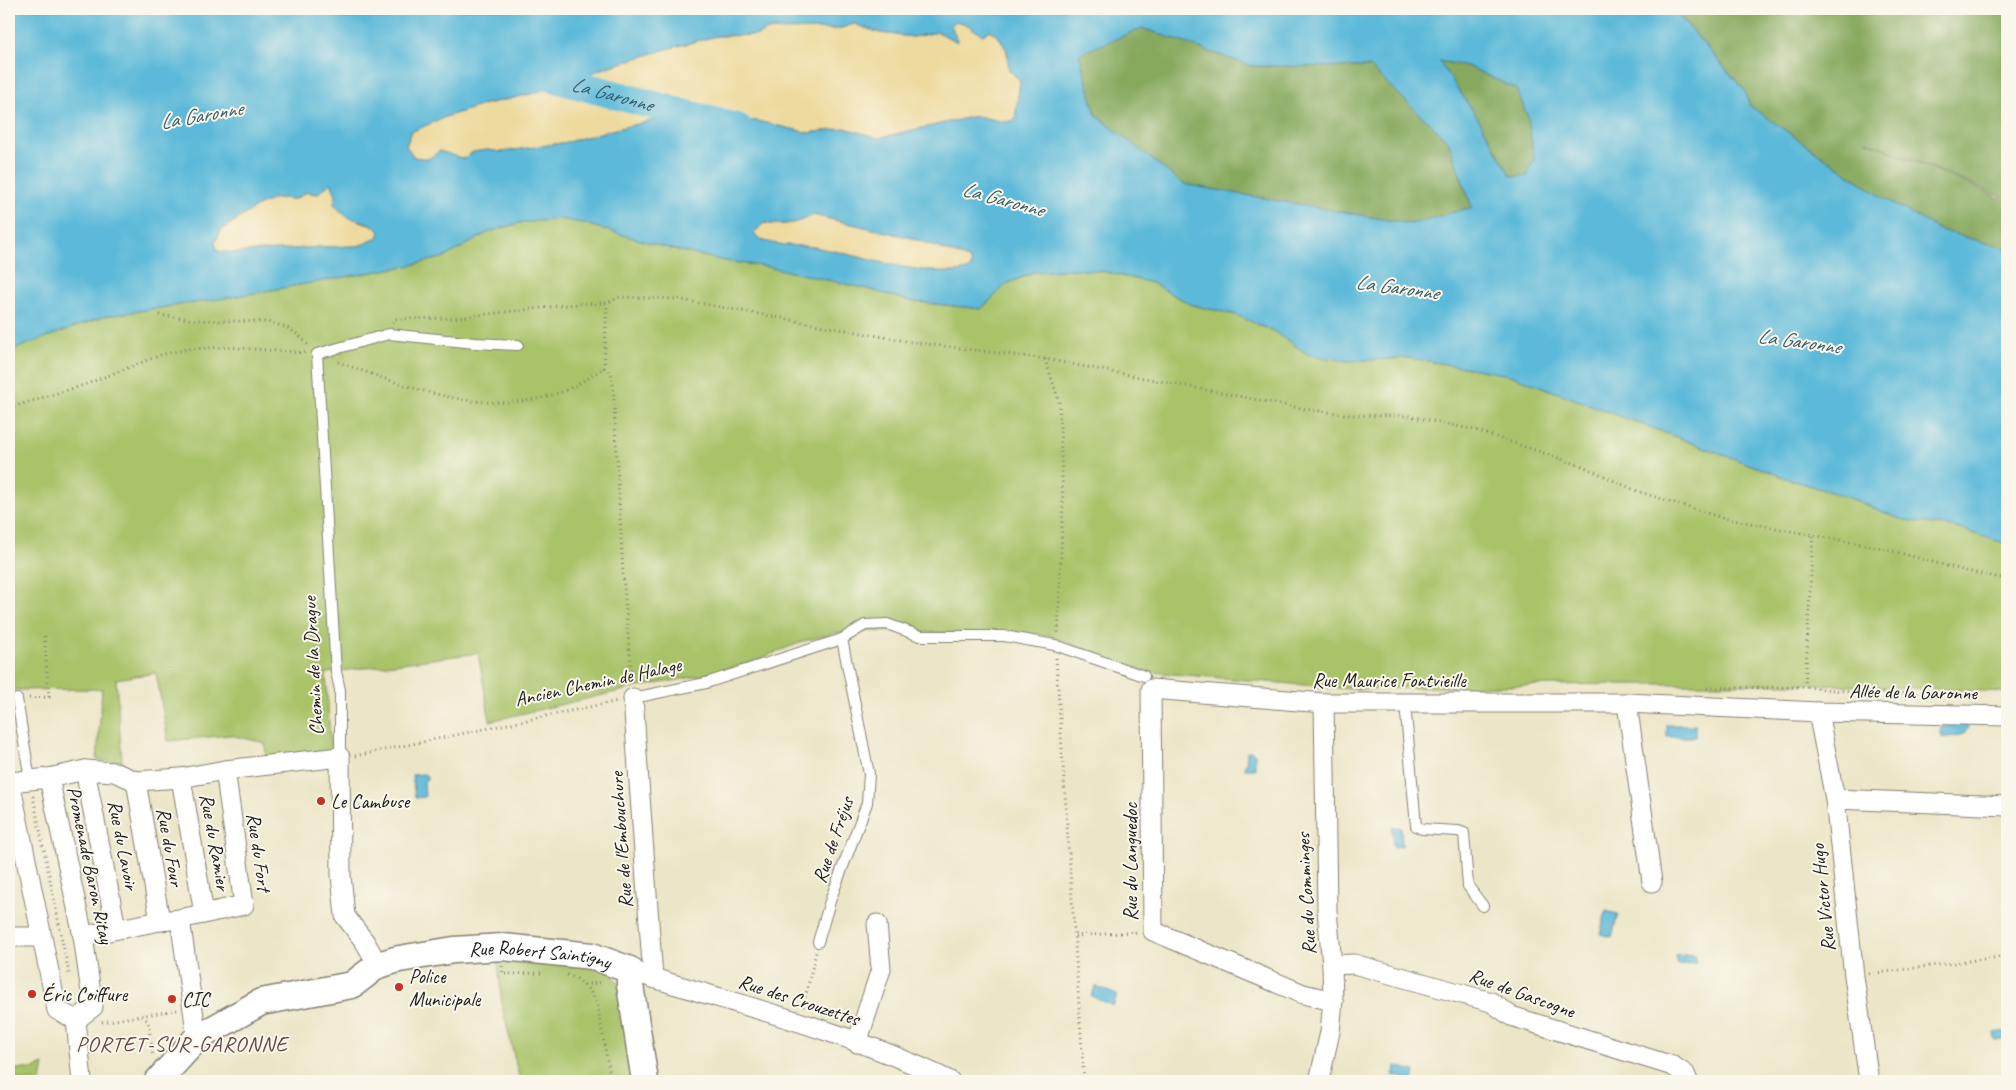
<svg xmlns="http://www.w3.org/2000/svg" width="2016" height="1090" font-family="Caveat,sans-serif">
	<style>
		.green { fill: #a9c369; stroke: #627042 }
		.forest { fill: #86a95d; stroke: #51623c }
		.sand { fill: #eeda9e; stroke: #857b5d }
		.water { fill: #5bb9d9; stroke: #3c6a7a; fill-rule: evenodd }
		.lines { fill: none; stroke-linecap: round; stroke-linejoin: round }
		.river { stroke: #5bb9d9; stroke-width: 29 }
		.lane-casing { stroke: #848172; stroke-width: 12 }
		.street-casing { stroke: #848172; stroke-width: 21 }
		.secondary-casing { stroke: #848172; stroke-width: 29 }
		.path { stroke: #848172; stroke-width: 3; stroke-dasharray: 1 4; stroke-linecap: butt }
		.lane { stroke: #fff; stroke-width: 10 }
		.street { stroke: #fff; stroke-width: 19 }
		.secondary { stroke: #fff; stroke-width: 26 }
		.poi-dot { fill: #c8321e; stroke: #fbf7ec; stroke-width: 2 }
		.labels { text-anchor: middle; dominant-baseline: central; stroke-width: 4; stroke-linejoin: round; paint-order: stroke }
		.street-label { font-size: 20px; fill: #1c1c1c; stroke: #fbf7ec }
		.poi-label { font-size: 20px; fill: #1c1c1c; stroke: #fbf7ec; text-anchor: start }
		.water-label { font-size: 21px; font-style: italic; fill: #355b68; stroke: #fbf7ec }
		.quarter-label { font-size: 22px; letter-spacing: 1px; fill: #634848; stroke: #fbf7ec }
	</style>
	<rect width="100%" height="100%" fill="#fbf7ec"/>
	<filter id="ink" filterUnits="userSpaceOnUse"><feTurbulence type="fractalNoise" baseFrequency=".02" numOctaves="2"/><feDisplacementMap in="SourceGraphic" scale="10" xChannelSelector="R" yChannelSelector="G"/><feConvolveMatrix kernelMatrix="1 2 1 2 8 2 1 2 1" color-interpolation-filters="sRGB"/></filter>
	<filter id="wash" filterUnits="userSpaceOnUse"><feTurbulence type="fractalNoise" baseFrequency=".0096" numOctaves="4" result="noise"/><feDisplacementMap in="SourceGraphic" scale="20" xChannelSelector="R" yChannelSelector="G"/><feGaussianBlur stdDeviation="1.12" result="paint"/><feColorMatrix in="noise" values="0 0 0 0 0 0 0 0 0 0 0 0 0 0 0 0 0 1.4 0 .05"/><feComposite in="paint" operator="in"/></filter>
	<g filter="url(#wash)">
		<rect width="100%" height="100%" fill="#ece6c8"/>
		<g class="green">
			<polygon points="560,219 582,223 671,249 725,261 769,267 868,289 909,301 981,309 1007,284 1034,272 1072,269 1102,271 1152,283 1192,305 1236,315 1275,332 1309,355 1348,361 1410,358 1510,375 1786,478 1850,498 1900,519 1953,527 2007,544 2007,692 1808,684 1608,684 1351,689 1150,672 1120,664 1049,635 875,631 846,632 831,634 804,641 749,663 705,675 638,687 490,721 478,653 326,673 331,756 266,759 265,743 230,735 168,741 156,673 116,679 122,762 97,760 102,689 9,690 9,351 105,316 220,299 412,265 445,257 489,232 519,223"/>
			<polygon points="557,958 606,968 623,988 638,1081 520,1081 502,1006 498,962"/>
			<polygon points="44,1065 41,1081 9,1081 9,1069 35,1069 39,1066"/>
		</g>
		<g class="forest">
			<polygon points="1671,9 2007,9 2007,199 1865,140 2007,201 2007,249 1940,230 1885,199 1750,106 1743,88 1673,9"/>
			<polygon points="1142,28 1251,66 1370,67 1448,141 1472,207 1411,224 1183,184 1096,115 1079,53"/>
			<polygon points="1439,61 1467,66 1516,89 1528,117 1534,159 1527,176 1511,176 1479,120"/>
		</g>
		<g class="sand">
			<polygon points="955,21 966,24 983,35 989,30 999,37 1007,51 1009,70 1020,81 1015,120 1005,122 976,116 878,138 845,128 809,133 757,121 673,116 607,131 568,142 501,152 487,150 473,152 464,159 440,151 428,159 414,157 406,146 411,132 445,117 486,104 531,94 611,66 663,50 716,36 758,35 767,30 838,29 854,24 880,33 913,37 938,32 957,42 951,25"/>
			<path d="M331,182C335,192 350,216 360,221C370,226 371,221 380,232L378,238L358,246L320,247L235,253L217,251L215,242L221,230L259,205L276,198L295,199L307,192L317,194Z"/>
			<path d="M813,215L912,238L969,259L973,264L970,269C957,274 945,272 932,271C893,268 857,255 819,248C803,244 763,249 754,233L764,223C781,226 797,224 813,215Z"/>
		</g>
		<g class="water">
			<path d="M9,9H1673L1744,90L1750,106L1885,199L1940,230L2007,249V544L1953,527L1900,519L1850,498L1786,478L1510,375L1410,358L1348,361L1309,355L1275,332L1236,315L1192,305L1152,283L1102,271L1072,269L1034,272L1007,284L981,309L909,301L868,289L769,267L725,261L671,249L582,223L560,219L519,223L489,232L445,257L412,265L220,299L105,316L9,351ZM956,21L966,24L983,35L990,30L999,37L1007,51L1009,70L1020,81L1015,120L1005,122L976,116L878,138L845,128L809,133L757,121L673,116L607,131L568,142L501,152L487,150L473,152L464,159L440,151L428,159L414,157L406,146L411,132L445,117L486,104L531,94L611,66L663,50L716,36L758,35L767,30L838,29L854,24L880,33L913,37L938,32L958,42L951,25ZM1142,28L1251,66L1370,67L1448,141L1472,207L1411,224L1183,184L1096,115L1079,54ZM1439,61L1467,66L1516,89L1528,117L1534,159L1527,176H1511L1479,120ZM331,183L336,195L334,204C337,207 340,211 343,214C355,223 369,218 380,232L378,238L358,246L320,247L235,253L217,251L215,242L221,230L259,205L276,198L295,199L307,192L317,194ZM813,215L912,238L969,259L972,265L970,269C957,274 945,272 932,271C893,268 857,255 819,248C803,244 763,248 754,233L764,223C782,226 796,224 813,215Z"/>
			<polygon points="1964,723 1969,728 1965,732 1965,734 1942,738 1940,727"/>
			<rect x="1667" y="725" width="28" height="12"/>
			<polygon points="1251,751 1255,754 1255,769 1245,769 1244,766 1246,764 1247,752"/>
			<polygon points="424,774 427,776 427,780 424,781 425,797 415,798 412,775"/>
			<polygon points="1401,827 1402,846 1393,847 1392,828"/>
			<polygon points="1606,911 1618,914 1612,937 1600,934"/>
			<polygon points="1694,954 1696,963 1677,965 1675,956"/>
			<polygon points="1096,986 1117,995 1113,1006 1091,996"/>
			<polygon points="2007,1031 2007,1039 1995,1041 1994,1033"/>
			<polygon points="1396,1066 1415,1071 1413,1081 1393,1075"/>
		</g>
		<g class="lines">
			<path class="river" id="s1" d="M527,71L738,128"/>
		</g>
	</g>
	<g filter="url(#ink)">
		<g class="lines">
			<g class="lane-casing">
				<g id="lane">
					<polyline points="633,698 706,683 842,639 865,625 887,624 920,636 1004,636 1055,645 1144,676"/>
					<polyline points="17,699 30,780"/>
					<polyline points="1405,703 1416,826 1422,829 1458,831 1464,833 1468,886 1483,906"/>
					<polyline points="340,757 340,690 336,672 317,354 389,334 475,343 518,345"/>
					<polyline points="818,942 831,898 867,803 869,774 842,639"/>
				</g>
			</g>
			<g class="street-casing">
				<g id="street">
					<polyline points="633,698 653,978"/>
					<polyline points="1627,703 1652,882"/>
					<polyline points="1818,712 1835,799 1854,976 1869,1081"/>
					<polyline points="85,770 116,928"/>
					<polygon points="49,778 83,936 93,1007 76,1020 57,1010 10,782"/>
					<polyline points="49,778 85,770 114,772 136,781 181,778 225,770 340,757 341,875 345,916 365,942 378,965"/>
					<polyline points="181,778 204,914"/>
					<polyline points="136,781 160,921"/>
					<polyline points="1835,799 2007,806"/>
					<polyline points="180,919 244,905 225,770"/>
					<polyline points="83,936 160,921 180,919 197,1038"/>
					<polyline points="9,937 40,937"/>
					<polyline points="1332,965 1354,964 1491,1002 1511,1016 1673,1066 1685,1074 1688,1081"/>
					<path d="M630,970L653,978C753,1008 856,1035 950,1081"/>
					<polyline points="1333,1001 1303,994 1153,931 1151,689 1324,703 1627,703 1818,712 2007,716"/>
					<polyline points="76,1020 82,1081"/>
					<polyline points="857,1043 881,969 877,924"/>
					<polyline points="1319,1081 1330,1032 1333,1001 1332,965 1327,910 1324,703"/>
				</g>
			</g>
			<g class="secondary-casing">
				<g id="secondary">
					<path id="s2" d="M158,1081L197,1038L261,1002L352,985L378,965L399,959L454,950L503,947L592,956L630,970V985L645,1081"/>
				</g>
			</g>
			<g class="path">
				<polyline points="159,315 196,320 267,322 286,327 299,335 309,346"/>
				<polyline points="392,322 395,319 453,318 576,304 607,303 620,297 677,299 911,342 1045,359 1305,409 1351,415 1409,416 1475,430 1582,466 1637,491 1723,518 1881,548 1966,571 2007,579"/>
				<polyline points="1045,359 1059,401 1063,502 1058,634"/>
				<path d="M338,362C411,388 487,420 564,391C578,385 591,376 604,368"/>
				<polyline points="604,368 611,373 613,383 623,574 632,682"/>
				<polyline points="604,368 607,303"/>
				<polyline points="9,408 84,385 163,354 189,349 227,347 306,353"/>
				<polyline points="9,648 15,687"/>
				<polyline points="1056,658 1084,1081"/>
				<polyline points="1805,687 1813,535"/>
				<polyline points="1707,688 1805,687 1852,692 1975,696"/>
				<polyline points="29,698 49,697 44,634"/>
				<polyline points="355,756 618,701"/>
				<polyline points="33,796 69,974"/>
				<polyline points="1075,936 1137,932"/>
				<polyline points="2001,957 2007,966"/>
				<polyline points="502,966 503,974 541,973"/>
				<polyline points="1869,974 2007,956"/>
				<polyline points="567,975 576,978 589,990 597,1003 611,1081"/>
				<polyline points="584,985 603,982"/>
				<polyline points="803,1007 816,952"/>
				<polyline points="142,1016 148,1021 153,1057"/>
				<polyline points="102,1022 177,1010"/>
			</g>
			<use href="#lane" class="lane"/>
			<use href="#street" class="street"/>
			<use href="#secondary" class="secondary"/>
		</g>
	</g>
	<g class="poi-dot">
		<circle cx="321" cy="801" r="5"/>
		<circle cx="399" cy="987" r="5"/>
		<circle cx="32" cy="994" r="5"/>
		<circle cx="172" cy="999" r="5"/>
	</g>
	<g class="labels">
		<g class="street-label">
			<text transform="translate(313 666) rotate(-93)">Chemin de la Drague</text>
			<text x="1389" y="680">Rue Maurice Fontvieille</text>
			<text transform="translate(598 682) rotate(-12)">Ancien Chemin de Halage</text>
			<text transform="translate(1913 692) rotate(1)">Allée de la Garonne</text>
			<text transform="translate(621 840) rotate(-94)">Rue de l'Embouchure</text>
			<text transform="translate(833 840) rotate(-71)">Rue de Fréjus</text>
			<text transform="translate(215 842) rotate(80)">Rue du Ramier</text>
			<text transform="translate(123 845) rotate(79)">Rue du Lavoir</text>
			<text transform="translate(170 847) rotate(80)">Rue du Four</text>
			<text transform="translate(259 852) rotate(82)">Rue du Fort</text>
			<text transform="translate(1130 862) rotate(-90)">Rue du Languedoc</text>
			<text transform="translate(90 865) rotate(78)">Promenade Baron Ritay</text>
			<text transform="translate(1306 894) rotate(-93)">Rue du Comminges</text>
			<text transform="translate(1823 898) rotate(-96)">Rue Victor Hugo</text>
			<text stroke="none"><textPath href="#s2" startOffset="421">Rue Robert Saintigny</textPath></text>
			<text transform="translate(1522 993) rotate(20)">Rue de Gascogne</text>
			<text transform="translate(799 1000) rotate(18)">Rue des Crouzettes</text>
		</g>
		<g class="poi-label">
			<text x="331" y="801">Le Cambuse</text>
			<text x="409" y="976">Police<tspan x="409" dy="23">Municipale</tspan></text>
			<text x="42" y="994">Éric Coiffure</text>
			<text x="182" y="999">CIC</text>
		</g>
		<g class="water-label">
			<text stroke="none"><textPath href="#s1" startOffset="88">La Garonne</textPath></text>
			<text transform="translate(201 115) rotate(-10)">La Garonne</text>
			<text transform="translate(1003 199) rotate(15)">La Garonne</text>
			<text transform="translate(1397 287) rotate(8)">La Garonne</text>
			<text transform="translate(1799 341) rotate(8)">La Garonne</text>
		</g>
		<g class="quarter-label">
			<text x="182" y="1044">PORTET-SUR-GARONNE</text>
		</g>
	</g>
	<rect width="2016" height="1090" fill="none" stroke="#fbf7ec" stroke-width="30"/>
</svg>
